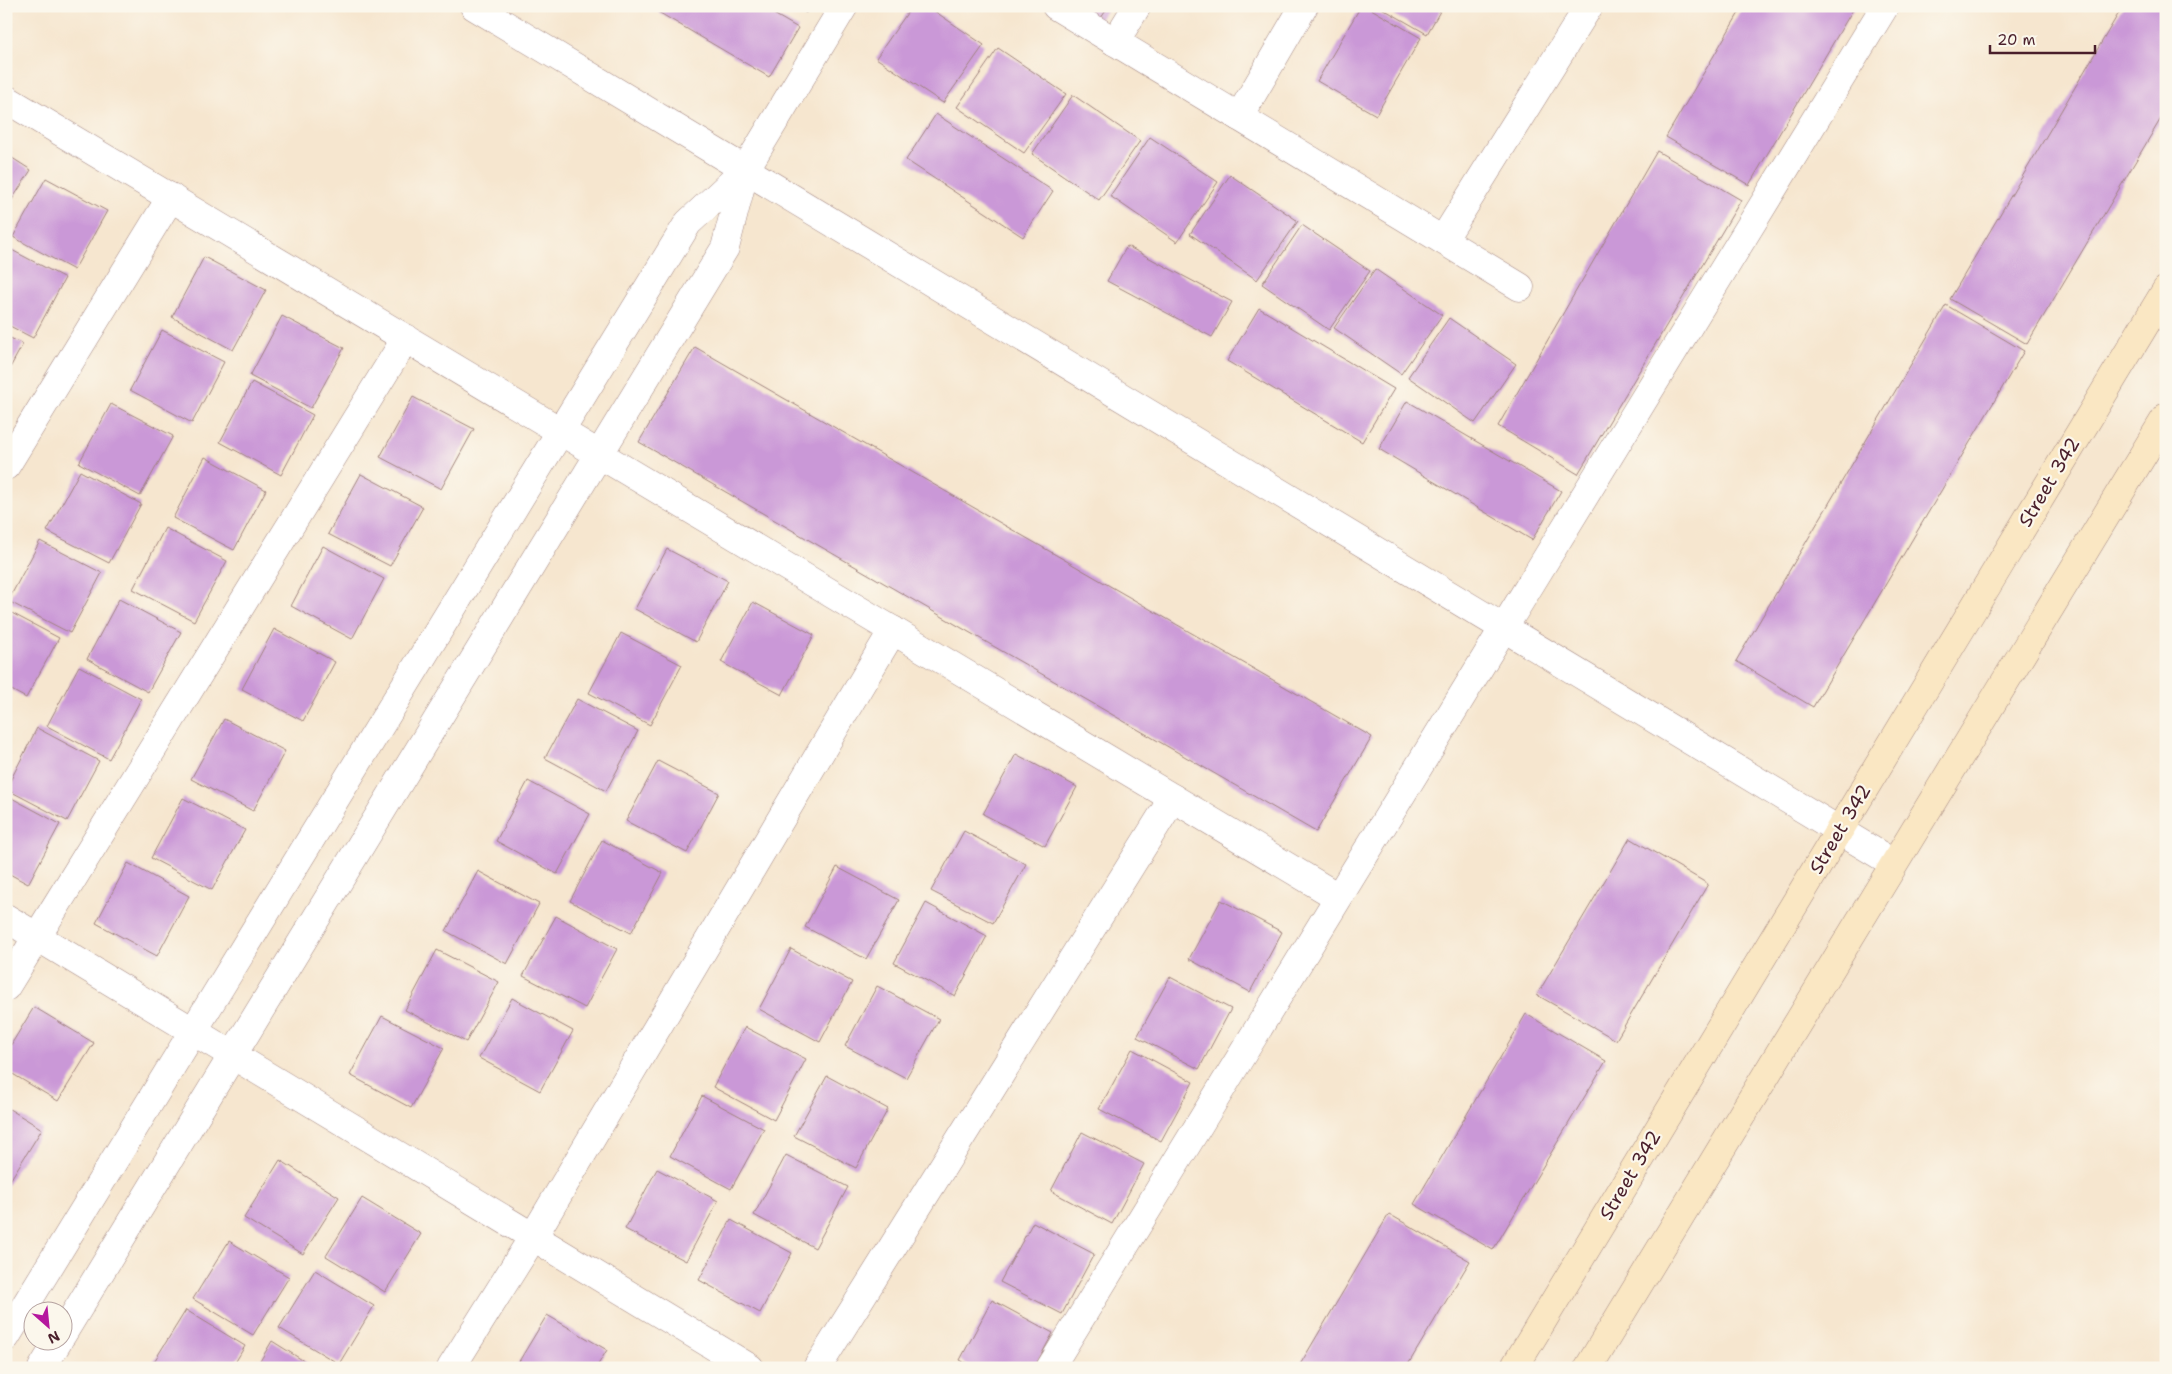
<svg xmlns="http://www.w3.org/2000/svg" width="2172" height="1374" font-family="'Shantell Sans',sans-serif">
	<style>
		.building { fill: #ca98d7 }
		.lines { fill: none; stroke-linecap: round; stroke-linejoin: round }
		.minor-casing { stroke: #a0827d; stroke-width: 29 }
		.secondary-casing { stroke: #a0827d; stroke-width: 29 }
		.minor { stroke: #fff; stroke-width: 28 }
		.secondary { stroke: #fae7c3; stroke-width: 28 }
		.labels { text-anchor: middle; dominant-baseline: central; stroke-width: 4.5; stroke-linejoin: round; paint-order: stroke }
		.street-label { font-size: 19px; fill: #4a1f2b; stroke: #fbf7ec }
	</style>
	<rect width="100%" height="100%" fill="#fbf7ec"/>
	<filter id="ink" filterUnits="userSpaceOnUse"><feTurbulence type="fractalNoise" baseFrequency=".02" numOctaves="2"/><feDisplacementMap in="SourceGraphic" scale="10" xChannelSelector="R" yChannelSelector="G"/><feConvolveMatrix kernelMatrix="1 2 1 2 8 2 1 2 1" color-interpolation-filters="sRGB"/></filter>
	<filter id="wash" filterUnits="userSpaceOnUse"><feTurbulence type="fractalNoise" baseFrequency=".0096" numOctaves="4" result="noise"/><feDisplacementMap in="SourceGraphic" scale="20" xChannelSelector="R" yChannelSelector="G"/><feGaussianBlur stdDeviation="1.12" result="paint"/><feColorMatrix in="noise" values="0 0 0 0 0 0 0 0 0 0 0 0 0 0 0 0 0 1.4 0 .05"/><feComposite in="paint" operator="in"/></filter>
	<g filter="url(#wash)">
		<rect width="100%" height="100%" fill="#f6e6cf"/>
		<g id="blocks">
			<g class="building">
				<polygon points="648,6 760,6 798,28 769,77"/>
				<polygon points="795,6 810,6 806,13"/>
				<polygon points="912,6 927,6 984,45 943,103 876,58"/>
				<polygon points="1075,6 1109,6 1099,21"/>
				<polygon points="1361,6 1366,6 1421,38 1376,115 1317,81"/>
				<polygon points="1378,6 1443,6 1427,34"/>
				<polygon points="1743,6 1855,6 1749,185 1666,137"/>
				<polygon points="2123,6 2166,6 2166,110 2027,344 1950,299"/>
				<polygon points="998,48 1066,94 1024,153 957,107"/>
				<polygon points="1073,95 1140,141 1099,200 1032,154"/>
				<polygon points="936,114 1053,191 1023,237 906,160"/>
				<polygon points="1150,137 1218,182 1177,242 1110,196"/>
				<polygon points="1657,151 1741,200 1578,474 1498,426"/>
				<polygon points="6,154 31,170 6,209"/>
				<polygon points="1230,175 1298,221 1257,280 1190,234"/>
				<polygon points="46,178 107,211 74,270 13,237"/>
				<polygon points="1302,225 1370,271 1329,330 1262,284"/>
				<polygon points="1127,246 1232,302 1212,337 1107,281"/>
				<polygon points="6,247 65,278 33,338 6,324"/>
				<polygon points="204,257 266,290 233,350 172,317"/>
				<polygon points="1375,269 1442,315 1401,374 1334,328"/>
				<polygon points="1946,305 2024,351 1813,707 1736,661"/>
				<polygon points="1259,308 1394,389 1362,442 1227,361"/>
				<polygon points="282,316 344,348 311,408 250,376"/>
				<polygon points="1449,318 1516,364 1475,423 1408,377"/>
				<polygon points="162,330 224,362 192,423 130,390"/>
				<polygon points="6,336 23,344 6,375"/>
				<polygon points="695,347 1372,737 1316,832 639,442"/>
				<polygon points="252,382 313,415 281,475 220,442"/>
				<polygon points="413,397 474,429 441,489 380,457"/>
				<polygon points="1407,401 1561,491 1532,540 1379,449"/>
				<polygon points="111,404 173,436 140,496 79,463"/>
				<polygon points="205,457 266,490 234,550 173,518"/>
				<polygon points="80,471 141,504 109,563 47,531"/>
				<polygon points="361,474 423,507 390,566 328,534"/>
				<polygon points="165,528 227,561 194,621 133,589"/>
				<polygon points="40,541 102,573 70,633 8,601"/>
				<polygon points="323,546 384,579 352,639 291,606"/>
				<polygon points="667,549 728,581 696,642 635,609"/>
				<polygon points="119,599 181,632 148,692 87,659"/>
				<polygon points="753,602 814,635 782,695 721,662"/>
				<polygon points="6,610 59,638 26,698 6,687"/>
				<polygon points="274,629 335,662 303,721 242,689"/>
				<polygon points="621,633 682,665 650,725 589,693"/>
				<polygon points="79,666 141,699 109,759 47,726"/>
				<polygon points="577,699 638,731 606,791 545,758"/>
				<polygon points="224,719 285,751 253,811 191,779"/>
				<polygon points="37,728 99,761 67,821 6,789"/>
				<polygon points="1016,754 1077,787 1045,846 983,814"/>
				<polygon points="658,761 719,793 687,853 626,821"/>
				<polygon points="528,781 590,814 557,874 496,841"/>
				<polygon points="6,795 60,824 28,884 6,872"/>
				<polygon points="183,798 245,830 212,890 151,858"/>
				<polygon points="964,831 1026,864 993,923 931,891"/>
				<polygon points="1630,838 1708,884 1616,1040 1537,995"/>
				<polygon points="602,840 663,873 631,933 570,901"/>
				<polygon points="128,863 189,896 157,956 96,923"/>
				<polygon points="837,867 899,900 866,959 805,927"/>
				<polygon points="478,871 539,904 507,964 446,931"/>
				<polygon points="1221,900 1282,932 1250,992 1189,959"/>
				<polygon points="926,903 987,936 955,996 894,963"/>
				<polygon points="556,916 617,949 585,1008 523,976"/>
				<polygon points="791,949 852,982 820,1042 759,1009"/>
				<polygon points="437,950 499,982 466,1042 405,1010"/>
				<polygon points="1170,977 1231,1009 1199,1069 1137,1037"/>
				<polygon points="877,986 939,1019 906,1078 845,1046"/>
				<polygon points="512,998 573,1031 540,1091 479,1058"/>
				<polygon points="34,1007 94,1043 58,1101 6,1070 6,1053"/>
				<polygon points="1526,1014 1606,1061 1493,1250 1414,1204"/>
				<polygon points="382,1016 444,1048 411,1108 350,1075"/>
				<polygon points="745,1027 806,1059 774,1120 713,1087"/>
				<polygon points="1132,1049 1193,1082 1161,1141 1099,1109"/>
				<polygon points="827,1076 888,1109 856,1168 794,1136"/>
				<polygon points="702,1096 764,1129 731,1189 670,1156"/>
				<polygon points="6,1107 42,1129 6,1187"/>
				<polygon points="1082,1132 1144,1164 1112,1224 1051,1191"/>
				<polygon points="786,1155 848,1187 815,1248 754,1215"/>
				<polygon points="280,1160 339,1197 303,1254 244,1218"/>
				<polygon points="657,1169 718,1201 686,1261 625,1229"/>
				<polygon points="362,1198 421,1234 385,1292 326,1256"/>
				<polygon points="1389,1214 1470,1261 1406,1368 1298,1368"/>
				<polygon points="731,1220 792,1253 760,1313 699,1280"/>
				<polygon points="1033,1222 1094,1254 1062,1314 1000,1282"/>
				<polygon points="229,1241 289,1277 253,1335 193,1299"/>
				<polygon points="315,1270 374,1306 339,1364 279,1328"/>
				<polygon points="992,1300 1053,1333 1034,1368 974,1368 960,1360"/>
				<polygon points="186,1310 245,1346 232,1368 150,1368"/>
				<polygon points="547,1315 607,1350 596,1368 515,1368"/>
				<polygon points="272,1341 315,1368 256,1368"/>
			</g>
		</g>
	</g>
	<g filter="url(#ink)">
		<use href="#blocks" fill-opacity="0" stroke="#a0827d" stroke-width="1"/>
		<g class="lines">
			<g class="minor-casing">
				<g id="minor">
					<polyline points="474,6 1893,863"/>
					<polyline points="1056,6 1520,287"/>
					<polyline points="1115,42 1137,6"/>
					<polyline points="6,99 1338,897"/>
					<polyline points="1239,117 1304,6"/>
					<polyline points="1443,240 1589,6"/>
					<polyline points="6,466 171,197"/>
					<polyline points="6,918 750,1368"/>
					<polyline points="6,987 406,338"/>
					<polyline points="62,1335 725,248 745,170"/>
					<polyline points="6,1337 688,223 745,170 844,6"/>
					<polyline points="42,1368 58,1342"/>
					<polyline points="451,1368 533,1237 893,630"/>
					<polyline points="817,1368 1173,798"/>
					<polyline points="1050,1368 1885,6"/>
				</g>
			</g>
			<g class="secondary-casing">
				<g id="secondary">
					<polyline points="1514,1368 2166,290"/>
					<polyline points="1588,1368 2166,417"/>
				</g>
			</g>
			<use href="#minor" class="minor"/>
			<use href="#secondary" class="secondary"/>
		</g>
	</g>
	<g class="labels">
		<g class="street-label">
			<text transform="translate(2049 482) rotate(-59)">Street 342</text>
			<text transform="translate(1840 829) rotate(-59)">Street 342</text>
			<text transform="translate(1630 1175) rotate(-59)">Street 342</text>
		</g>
	</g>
	<rect width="2172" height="1374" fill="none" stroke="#fbf7ec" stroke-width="25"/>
	<g transform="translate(48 1326) rotate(153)"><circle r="24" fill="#fbf7ec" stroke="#b4a19f"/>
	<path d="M0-4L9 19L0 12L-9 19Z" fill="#b5179e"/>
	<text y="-8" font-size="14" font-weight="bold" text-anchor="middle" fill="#4a1f2b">N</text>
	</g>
	<path d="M1990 45v8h105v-8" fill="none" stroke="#4a1f2b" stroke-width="2.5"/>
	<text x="1997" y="45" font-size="15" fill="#4a1f2b" stroke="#fbf7ec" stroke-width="4" paint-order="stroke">20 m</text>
</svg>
